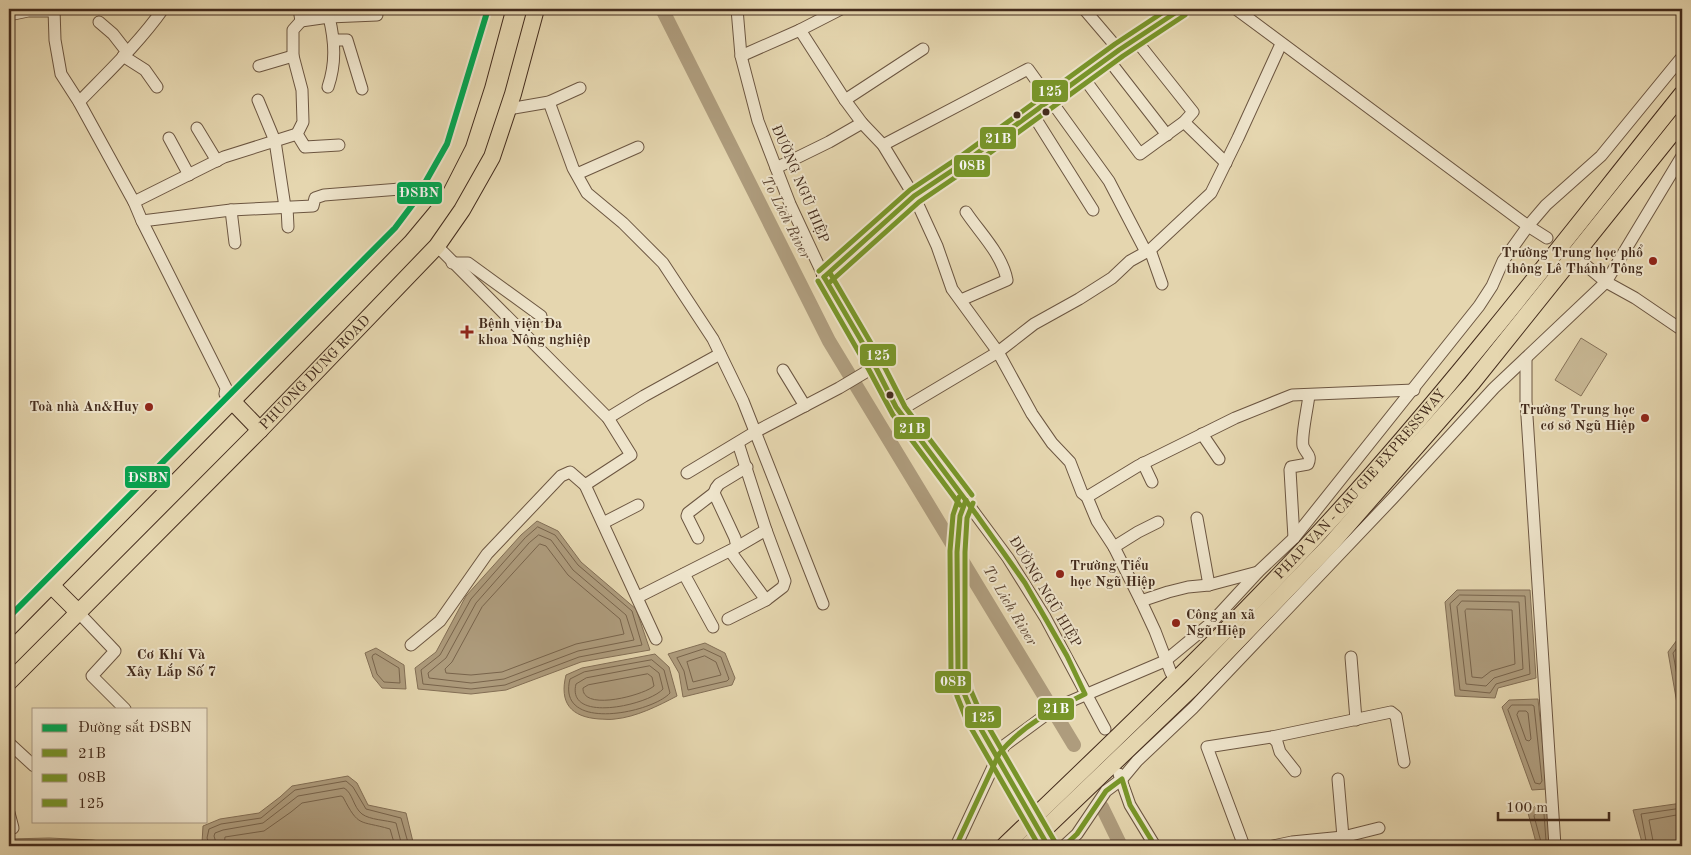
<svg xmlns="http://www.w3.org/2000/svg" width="1691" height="855" font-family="'Old Standard TT',serif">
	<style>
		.green { fill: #c9b996; stroke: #867259 }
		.water { fill: #ae9c7d; stroke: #836f56 }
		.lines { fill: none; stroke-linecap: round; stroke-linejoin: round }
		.shore { stroke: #78644c; stroke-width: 1 }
		.river { stroke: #ae9c7d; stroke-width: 14 }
		.minor-casing { stroke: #6c5641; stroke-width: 13 }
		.major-casing { stroke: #432b1c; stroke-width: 16 }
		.highway-casing { stroke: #432b1c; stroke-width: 18 }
		.minor { stroke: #eee4cb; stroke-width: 11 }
		.major { stroke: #e5d6af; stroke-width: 14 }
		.highway { stroke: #e5d6af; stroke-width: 16 }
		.minor-bridge-casing { stroke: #6c5641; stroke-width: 13; stroke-linecap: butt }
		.minor-bridge { stroke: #eee4cb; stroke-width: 11 }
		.bus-1-casing { stroke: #eee4cb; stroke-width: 9 }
		.bus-2-casing { stroke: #eee4cb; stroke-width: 9 }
		.bus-3-casing { stroke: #eee4cb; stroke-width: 9 }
		.bus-1 { stroke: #789629; stroke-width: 5 }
		.bus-2 { stroke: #789629; stroke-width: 5 }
		.bus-3 { stroke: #789629; stroke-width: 5 }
		.rail-1-casing { stroke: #eee4cb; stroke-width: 10 }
		.rail-1 { stroke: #00a651; stroke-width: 6 }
		.bus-dot { fill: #432b1c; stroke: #eee4cb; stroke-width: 2 }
		.poi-dot { fill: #8f2418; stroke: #eee4cb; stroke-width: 2 }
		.labels { text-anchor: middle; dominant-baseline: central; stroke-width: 4; stroke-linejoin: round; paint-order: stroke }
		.street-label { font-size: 14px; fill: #432b1c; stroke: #eee4cb }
		.poi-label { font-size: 14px; font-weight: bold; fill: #432b1c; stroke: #eee4cb; text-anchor: end }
		.water-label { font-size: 15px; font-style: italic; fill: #5e4734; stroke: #eee4cb }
		.neighbourhood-label { font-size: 15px; font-weight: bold; fill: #432b1c; stroke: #eee4cb }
		.line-badge { stroke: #eee4cb; stroke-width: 2 }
		.badge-label { font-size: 14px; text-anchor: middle; font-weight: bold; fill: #fff }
	</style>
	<rect width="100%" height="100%" fill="#e5d6af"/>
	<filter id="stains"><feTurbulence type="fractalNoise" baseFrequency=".004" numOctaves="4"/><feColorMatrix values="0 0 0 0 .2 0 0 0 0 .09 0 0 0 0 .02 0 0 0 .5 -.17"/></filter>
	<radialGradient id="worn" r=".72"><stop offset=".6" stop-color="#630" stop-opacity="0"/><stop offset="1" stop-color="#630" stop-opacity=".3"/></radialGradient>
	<polygon class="green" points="1581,338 1607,354 1581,396 1555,380"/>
	<g class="water">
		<polygon points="537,521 558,531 581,562 636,609 650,650 581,662 506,690 471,694 418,689 415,668 436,652 466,596 521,535"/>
		<polygon points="1457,590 1530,590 1536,678 1498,688 1495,698 1455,696 1445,602"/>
		<polygon points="1680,636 1682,636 1682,732 1668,652"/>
		<polygon points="705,643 725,653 735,678 732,685 683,697 679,673 668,654"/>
		<polygon points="376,648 404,665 406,689 382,688 373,677 365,653"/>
		<path d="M655,654L669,667L677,696C658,706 636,717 615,719C610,720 604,719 599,719C571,717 559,703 566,675L582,668Z"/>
		<polygon points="1538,699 1547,789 1532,790 1502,707 1509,700"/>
		<polygon points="348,776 357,783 368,805 406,813 414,846 212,846 202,843 203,826 220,819 259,813 280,797 292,786"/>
		<polygon points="1682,803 1682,846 1643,846 1633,810"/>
		<polygon points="1535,806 1548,807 1551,846 1537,846 1528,813"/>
		<polygon points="49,838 92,840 141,846 9,846 9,839"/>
	</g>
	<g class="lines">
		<g class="shore">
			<polygon points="538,527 555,535 578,565 632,611 642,645 579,657 505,685 471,689 423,684 421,670 440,655 471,599 525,538"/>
			<polygon points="539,535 551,540 573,570 626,615 634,640 578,651 504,679 471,683 429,678 428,673 446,658 476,603 529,543"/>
			<polygon points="540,544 546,546 568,575 620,619 624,634 576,644 502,672 471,675 446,673 445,669 452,662 482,607"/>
			<polygon points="1460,595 1525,596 1530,674 1496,684 1490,693 1460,690 1450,604"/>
			<polygon points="1462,601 1519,602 1523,669 1494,678 1486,686 1466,684 1457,607"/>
			<polygon points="1467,609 1512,610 1515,664 1491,671 1482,678 1472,677 1465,611"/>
			<polyline points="1682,641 1673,653 1682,703"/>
			<polygon points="704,649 721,657 729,679 727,681 688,690 684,671 677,658"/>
			<polygon points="376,654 399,668 400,683 384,682 377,674 372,657 373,655"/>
			<polygon points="705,656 716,662 721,675 693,682 687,662"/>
			<path d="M652,660L664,670L670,693C652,713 556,733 570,679L584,672Z"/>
			<path d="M650,666L659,673L663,689C649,705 566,724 576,684L586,678Z"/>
			<path d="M648,674L652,677L654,686C644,695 582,712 583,688L588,685Z"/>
			<polygon points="1512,705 1532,705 1534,706 1542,781 1540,784 1535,783 1508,710"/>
			<polygon points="1519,711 1526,711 1528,713 1531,739 1529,741 1526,740 1517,715"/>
			<polygon points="1538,812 1542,812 1544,814 1546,841 1543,843 1541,842 1534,816"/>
			<polyline points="9,844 49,843 101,846"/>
			<polyline points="210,846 207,838 209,829 221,824 261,818 295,790 346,781 353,787 366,809 401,818 409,846"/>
			<path d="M217,846L214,836L215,833L223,830L263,823L298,796L344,788C353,793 353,807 362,814C370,820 386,820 396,823L402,846"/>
			<path d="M224,846L225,837L264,831L291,812L302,803L341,796L343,797C359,828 359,820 390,829L395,846"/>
			<polyline points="1647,846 1641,814 1682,808"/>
			<polyline points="1654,846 1649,820 1682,814"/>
		</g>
		<g class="river">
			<polyline points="662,9 829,341 1074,745"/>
			<polyline points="1102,807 1121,846"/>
		</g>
		<g class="minor-casing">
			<g id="minor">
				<polyline points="54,9 55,40 61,74 79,102 134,202 142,221 226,388 225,394 232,401"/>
				<polyline points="299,9 301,21 293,30 293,56 302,90 303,122 297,134 305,147 339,145"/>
				<polyline points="737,9 741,56 758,121 790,204 824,277 876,366 899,411 1008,558 1045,617 1105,729"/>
				<polyline points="1084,9 1119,50"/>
				<polyline points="1236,9 1528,226 1547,238"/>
				<polyline points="9,15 28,11 54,11"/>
				<polyline points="329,17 377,15"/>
				<path d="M301,21L329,17C335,42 336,63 328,87"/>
				<polyline points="99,22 113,34 127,52"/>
				<polyline points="800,30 845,100 862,123 883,145 914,196 937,246 952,289 998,352 1032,414 1052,443 1070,462 1082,493 1087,497 1097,521 1114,547 1141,601 1155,631 1171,673"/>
				<polyline points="334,40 347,40 362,89"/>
				<polyline points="123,56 145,70 157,87"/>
				<polyline points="741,56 800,30 841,9"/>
				<polyline points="1108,59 1167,135"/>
				<polyline points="259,66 293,56"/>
				<polyline points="1083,77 1140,154 1184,122 1193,112 1135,39"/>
				<polyline points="258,100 275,141 285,207"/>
				<polyline points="845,100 923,49"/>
				<path d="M79,102C108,72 139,43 163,9"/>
				<polyline points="549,102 573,168 587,193 623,223 663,263 713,339 743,401 823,604"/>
				<polyline points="508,109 549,102 580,88"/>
				<polyline points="1032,113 1093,210"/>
				<polyline points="1184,122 1226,163"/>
				<polyline points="197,128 217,161"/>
				<polyline points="169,138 189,175"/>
				<polyline points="883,145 1028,69 1109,181 1146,252"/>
				<polyline points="776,168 829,142 862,123"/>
				<polyline points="577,174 638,147"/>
				<polyline points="134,202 224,157 297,134"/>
				<polyline points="287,207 288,227"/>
				<polyline points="231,210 235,243"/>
				<polyline points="142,221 231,210 313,206 315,198 324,195 400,189"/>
				<polyline points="1150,250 1162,284"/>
				<polyline points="452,263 468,263 541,316"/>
				<polyline points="1583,263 1606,282 1635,298 1682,330"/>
				<path d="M961,300L1007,280C1002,254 980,233 966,212"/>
				<polyline points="1526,358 1526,401 1555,846"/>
				<polyline points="783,370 805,406"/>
				<polyline points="899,411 998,352 1034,324 1079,299 1112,278 1130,261 1150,250 1211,193 1238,138 1281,44"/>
				<polyline points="608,418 644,396 720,354"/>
				<polyline points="1202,434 1219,459"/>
				<polyline points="1143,463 1152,482"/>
				<polyline points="687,473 755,432 839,388 876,366"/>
				<polyline points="585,485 656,639"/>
				<polyline points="1087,497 1138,466 1235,418 1292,395 1414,390"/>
				<path d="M966,500C953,530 958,562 958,594C958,626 954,661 964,693C970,712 981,729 992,747"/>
				<polyline points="1197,518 1209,585"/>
				<polyline points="603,523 638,505"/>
				<polyline points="766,530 785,581 783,587 766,600"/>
				<polyline points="698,538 687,516 688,513 714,493"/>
				<path d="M1294,538L1290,470L1291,467L1308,464C1312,455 1306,454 1303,446C1301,436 1308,406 1309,395"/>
				<polyline points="737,547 766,530 738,443"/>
				<polyline points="1114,547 1138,532 1158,522"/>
				<polyline points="684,574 713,627"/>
				<polyline points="638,597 737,547 735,538 714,493 716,488 719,484 747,467"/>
				<polyline points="1141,601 1168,592 1188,587 1209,585 1258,572"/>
				<polyline points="78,612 115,651 92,676 125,709"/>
				<polyline points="728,619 766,600 730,551"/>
				<polyline points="411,645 440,621 487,554 561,476 570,472 585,485 631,455 608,418 437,246"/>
				<polyline points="1351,657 1356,720"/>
				<polyline points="1272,737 1277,742 1280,752 1295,771"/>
				<polyline points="9,743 34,766"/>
				<polyline points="1119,774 1130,805 1155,846"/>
				<polyline points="1338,779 1343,837"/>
				<polyline points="9,813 13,828"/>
				<polyline points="956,846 999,754 1005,745 1047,714 1064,704 1165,661 1211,623 1258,572 1294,538 1479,306 1492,286 1503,261 1528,226 1546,205 1601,156 1682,57"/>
				<polyline points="1064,846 1077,834 1106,791 1122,779 1137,761 1193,708 1393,498 1494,388 1606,282 1682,156"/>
				<polyline points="1244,846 1207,747 1272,737 1391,712 1396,716 1404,762"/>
				<polyline points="1273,846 1292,842 1343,837 1379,828"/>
			</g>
		</g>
		<g class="major-casing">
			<polyline id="major" points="824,277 914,196 965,162 1119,50 1181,9"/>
		</g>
		<g class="highway-casing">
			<g id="highway">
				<polyline points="232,401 260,430"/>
				<polyline points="51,585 78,612"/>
				<polyline points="9,628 399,231 434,189 458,142 477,83 497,9"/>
				<path id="s1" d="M9,682L260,430L437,246L462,210L492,157L513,94L536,9"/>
				<path id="s2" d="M1004,846C1130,725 1257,605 1373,473C1481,350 1580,221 1682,94"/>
				<polyline points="1027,846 1191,689 1331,544 1472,383 1682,121"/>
			</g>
		</g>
		<use href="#minor" class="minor"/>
		<use href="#major" class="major"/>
		<use href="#highway" class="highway"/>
		<g class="minor-bridge-casing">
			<polyline id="minor-bridge" points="992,747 1048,846"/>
		</g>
		<use href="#minor-bridge" class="minor-bridge"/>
		<g class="bus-1-casing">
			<g id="bus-1">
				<path d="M824,277L869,354L896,407L976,514L1025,583L1067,656L1085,694C1054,709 1021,726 999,754L956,846"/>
				<polyline points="824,277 914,196 965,162 1119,50 1181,9"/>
				<polyline points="966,500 960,516 957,552 958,670 964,693 974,717 1048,846"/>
				<polyline points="1064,846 1077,834 1106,791 1122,779 1130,805 1155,846"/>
			</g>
		</g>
		<g class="bus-2-casing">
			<g id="bus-2">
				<polyline points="818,281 869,370 893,415 960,505"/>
				<polyline points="829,283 919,202 969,168 1123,56 1185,15"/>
				<polyline points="959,497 953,515 950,551 951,672 957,696 967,721 1039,846"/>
			</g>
		</g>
		<g class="bus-3-casing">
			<g id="bus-3">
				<polyline points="819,271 910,190 961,156 1115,44 1168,9"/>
				<polyline points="830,273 882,362 905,407 972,495"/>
				<polyline points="973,503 967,518 965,552 965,669 971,691 981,714 1055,842"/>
			</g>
		</g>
		<use href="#bus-1" class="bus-1"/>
		<use href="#bus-2" class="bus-2"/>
		<use href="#bus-3" class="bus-3"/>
		<g class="rail-1-casing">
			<polyline id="rail-1" points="9,617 395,228 413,204 447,144 488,9"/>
		</g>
		<use href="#rail-1" class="rail-1"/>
	</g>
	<g class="bus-dot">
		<circle cx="1046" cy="112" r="4.5"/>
		<circle cx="1017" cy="115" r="4.5"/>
		<circle cx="890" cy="395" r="4.5"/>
	</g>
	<g class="poi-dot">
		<circle cx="1653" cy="261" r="5"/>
		<path d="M464.5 324.5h5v5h5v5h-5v5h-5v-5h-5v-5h5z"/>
		<circle cx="149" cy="407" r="5"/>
		<circle cx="1645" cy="418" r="5"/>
		<circle cx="1060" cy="574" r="5"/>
		<circle cx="1176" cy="623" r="5"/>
	</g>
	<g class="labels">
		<g class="street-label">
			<text transform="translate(800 184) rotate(67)">ĐƯỜNG NGŨ HIỆP</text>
			<text stroke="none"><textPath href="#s1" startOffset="435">PHUONG DUNG ROAD</textPath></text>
			<text stroke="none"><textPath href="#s2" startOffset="508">PHAP VAN - CAU GIE EXPRESSWAY</textPath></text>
			<text transform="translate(1045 592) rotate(59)">ĐƯỜNG NGŨ HIỆP</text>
		</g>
		<g class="poi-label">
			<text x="1643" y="253">Trường Trung học phổ<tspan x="1643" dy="16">thông Lê Thánh Tông</tspan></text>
			<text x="478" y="324" text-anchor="start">Bệnh viện Đa<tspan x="478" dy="16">khoa Nông nghiệp</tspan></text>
			<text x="139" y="407">Toà nhà An&amp;Huy</text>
			<text x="1635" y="410">Trường Trung học<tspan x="1635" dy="16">cơ sở Ngũ Hiệp</tspan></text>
			<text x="1070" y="566" text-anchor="start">Trường Tiểu<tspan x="1070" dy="16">học Ngũ Hiệp</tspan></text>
			<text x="1186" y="615" text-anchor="start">Công an xã<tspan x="1186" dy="16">Ngũ Hiệp</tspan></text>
		</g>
		<g class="water-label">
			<text transform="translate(785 218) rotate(63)">To Lich River</text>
			<text transform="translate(1009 606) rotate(59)">To Lich River</text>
		</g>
		<g class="neighbourhood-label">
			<text x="171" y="655">Cơ Khí Và<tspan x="171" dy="17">Xây Lắp Số 7</tspan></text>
		</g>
	</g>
	<g class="line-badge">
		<rect x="1031" y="79" width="38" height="24" rx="5" fill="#789629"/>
		<rect x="979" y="126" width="38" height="24" rx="5" fill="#789629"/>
		<rect x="953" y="154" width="38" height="24" rx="5" fill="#789629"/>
		<rect x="396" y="181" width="47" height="24" rx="5" fill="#00a651"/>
		<rect x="859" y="343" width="38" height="24" rx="5" fill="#789629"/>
		<rect x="893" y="416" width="38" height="24" rx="5" fill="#789629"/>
		<rect x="124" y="465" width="47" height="24" rx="5" fill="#00a651"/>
		<rect x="934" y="670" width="38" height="24" rx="5" fill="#789629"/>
		<rect x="1037" y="697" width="38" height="24" rx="5" fill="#789629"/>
		<rect x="964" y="705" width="38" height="24" rx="5" fill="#789629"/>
	</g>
	<g class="badge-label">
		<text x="1050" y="96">125</text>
		<text x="998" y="143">21B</text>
		<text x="972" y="170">08B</text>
		<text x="419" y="197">ĐSBN</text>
		<text x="878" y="360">125</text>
		<text x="912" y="433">21B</text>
		<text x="148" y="482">ĐSBN</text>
		<text x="953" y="686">08B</text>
		<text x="1056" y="713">21B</text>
		<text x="983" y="722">125</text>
	</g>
	<rect width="1691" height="855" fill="none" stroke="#e5d6af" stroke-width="30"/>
	<rect x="10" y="10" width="1671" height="835" fill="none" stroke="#432b1c" stroke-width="2.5"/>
	<rect x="15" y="15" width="1661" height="825" fill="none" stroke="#432b1c"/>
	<rect x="32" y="708" width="175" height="115" fill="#eee4cb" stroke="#aa9a85"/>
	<rect x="42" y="724" width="25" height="8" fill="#00a651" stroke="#aa9a85"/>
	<text x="78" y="732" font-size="15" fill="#432b1c">Đường sắt ĐSBN</text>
	<rect x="42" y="749" width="25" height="8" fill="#789629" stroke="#aa9a85"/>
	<text x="78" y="758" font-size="15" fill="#432b1c">21B</text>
	<rect x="42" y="774" width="25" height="8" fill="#789629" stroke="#aa9a85"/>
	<text x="78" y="782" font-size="15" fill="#432b1c">08B</text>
	<rect x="42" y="799" width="25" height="8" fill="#789629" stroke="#aa9a85"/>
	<text x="78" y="808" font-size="15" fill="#432b1c">125</text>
	<path d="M1498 812v8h111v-8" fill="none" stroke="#432b1c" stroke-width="2.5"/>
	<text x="1506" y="812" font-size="15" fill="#432b1c" stroke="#eee4cb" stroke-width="4" paint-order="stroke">100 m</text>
	<rect width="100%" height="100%" filter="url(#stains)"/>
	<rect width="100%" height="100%" fill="url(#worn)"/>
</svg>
